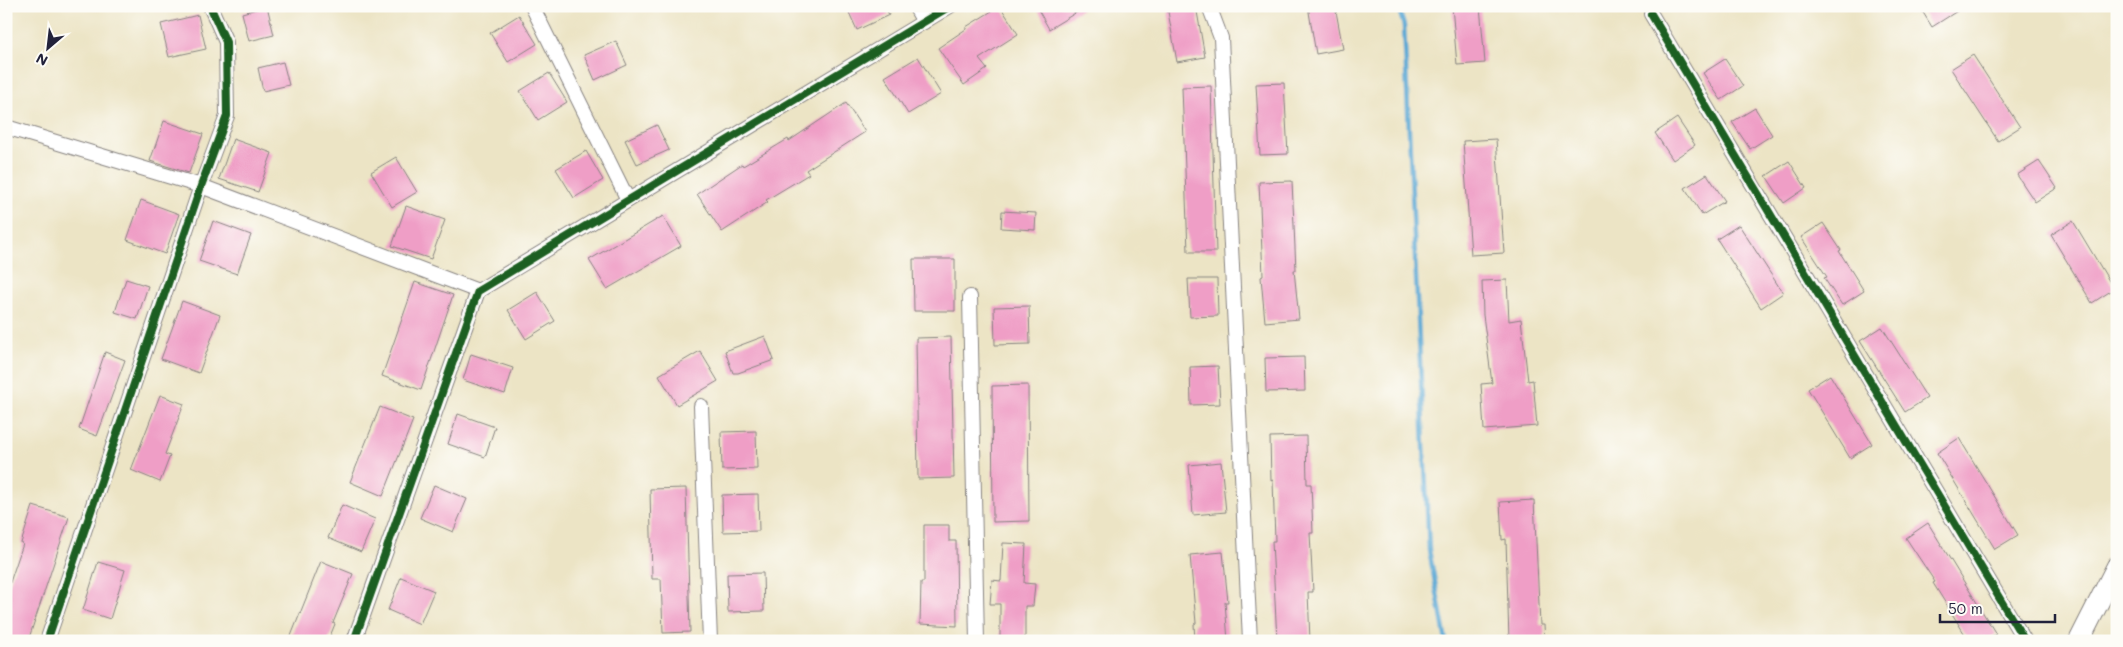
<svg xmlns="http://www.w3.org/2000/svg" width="2123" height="647" font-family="Mali,sans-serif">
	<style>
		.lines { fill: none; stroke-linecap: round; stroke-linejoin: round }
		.stream { stroke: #5ba8d4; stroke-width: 4.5 }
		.building { fill: #ef9ec6 }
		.street-casing { stroke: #878380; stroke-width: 16 }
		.secondary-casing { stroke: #878380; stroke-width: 22 }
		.street { stroke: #fff; stroke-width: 14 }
		.secondary { stroke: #fff; stroke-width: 20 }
		.cycleway-casing { stroke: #fdfcf7; stroke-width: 11 }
		.cycleway { stroke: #1b5e20; stroke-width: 8 }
	</style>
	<rect width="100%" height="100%" fill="#fdfcf7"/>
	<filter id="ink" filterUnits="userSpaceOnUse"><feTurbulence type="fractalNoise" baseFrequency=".02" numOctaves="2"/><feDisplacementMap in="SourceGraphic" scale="10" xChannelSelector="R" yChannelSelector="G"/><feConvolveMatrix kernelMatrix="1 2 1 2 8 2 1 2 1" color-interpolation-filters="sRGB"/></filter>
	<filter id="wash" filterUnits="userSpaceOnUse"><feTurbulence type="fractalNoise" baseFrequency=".0096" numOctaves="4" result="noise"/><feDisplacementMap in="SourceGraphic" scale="20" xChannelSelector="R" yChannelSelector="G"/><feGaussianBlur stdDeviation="1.12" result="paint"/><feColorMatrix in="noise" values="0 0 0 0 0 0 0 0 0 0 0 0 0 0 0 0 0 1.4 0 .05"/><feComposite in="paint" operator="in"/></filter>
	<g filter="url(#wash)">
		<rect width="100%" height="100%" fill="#ece4c5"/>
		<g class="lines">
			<polyline class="stream" points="1398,6 1404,26 1429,550 1446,641"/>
		</g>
		<g id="blocks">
			<g class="building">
				<polygon points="267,6 274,35 249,41 242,13"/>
				<polygon points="846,6 885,6 889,15 857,30"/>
				<polygon points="1000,6 1018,34 979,59 987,69 964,85 938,48 966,29 966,27"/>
				<polygon points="1036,6 1087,6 1049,29"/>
				<polygon points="1167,6 1196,6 1205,57 1177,62"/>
				<polygon points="1308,6 1335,6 1343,49 1316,54"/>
				<polygon points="1452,6 1480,6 1485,63 1457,65"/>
				<polygon points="1919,6 1965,6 1932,27"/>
				<polygon points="198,15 206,49 169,57 161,24"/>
				<polygon points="519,15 537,44 508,62 490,33"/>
				<polygon points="616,41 627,65 595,80 584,55"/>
				<polygon points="1973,55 2020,127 1998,141 1951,69"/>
				<polygon points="918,57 941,94 908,114 885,77"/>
				<polygon points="1725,59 1743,86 1721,100 1703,73"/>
				<polygon points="283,62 289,85 263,91 258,68"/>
				<polygon points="549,73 567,102 538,120 520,91"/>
				<polygon points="1284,83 1288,154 1260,155 1256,84"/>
				<polygon points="1211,86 1216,252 1188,252 1182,87"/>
				<polygon points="846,103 865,132 806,170 809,174 766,200 768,202 722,232 697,194 742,164 743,166 788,139 789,141"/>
				<polygon points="1755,108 1772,135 1750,149 1732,122"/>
				<polygon points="1677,118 1695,145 1673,160 1655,133"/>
				<polygon points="164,121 203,134 189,173 150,161"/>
				<polygon points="657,125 669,150 637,164 625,140"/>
				<polygon points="233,139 272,153 258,192 219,179"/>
				<polygon points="1496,139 1504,253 1471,255 1463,141"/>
				<polygon points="586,151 603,180 574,198 556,169"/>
				<polygon points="396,157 417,192 392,207 371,172"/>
				<polygon points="1789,161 1806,188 1784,203 1766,176"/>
				<polygon points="2039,161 2057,188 2035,202 2017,175"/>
				<polygon points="1707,174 1725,201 1702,215 1685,188"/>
				<polygon points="1292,181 1296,270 1294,270 1299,319 1265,322 1261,277 1263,276 1259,182"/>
				<polygon points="141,200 179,214 165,254 127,240"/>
				<polygon points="406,206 445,220 431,259 392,246"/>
				<polygon points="1002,211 1036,213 1035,230 1001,228"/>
				<polygon points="663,216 681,246 607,289 589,260"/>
				<polygon points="213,221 251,235 237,274 199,261"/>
				<polygon points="2073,221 2114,289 2092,303 2051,235"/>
				<polygon points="1823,223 1841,250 1839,251 1864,291 1842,305 1824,278 1827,277 1801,237"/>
				<polygon points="1739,225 1783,293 1761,308 1717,239"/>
				<polygon points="913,259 955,259 955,311 914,311"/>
				<polygon points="126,279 148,286 137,319 115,312"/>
				<polygon points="1188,279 1217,279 1218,316 1190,317"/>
				<polygon points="1507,280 1509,321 1521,319 1528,381 1533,380 1537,426 1484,430 1481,384 1492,383 1483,315 1482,281"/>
				<polygon points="415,282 453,295 421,390 382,376"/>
				<polygon points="537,292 555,321 526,339 508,310"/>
				<polygon points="182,301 220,315 199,373 161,359"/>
				<polygon points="1029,306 1030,344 995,345 994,307"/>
				<polygon points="1882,327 1927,398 1905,412 1860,341"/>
				<polygon points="765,336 774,360 738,373 733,373 725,351"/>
				<polygon points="951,337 954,478 918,479 916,338"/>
				<polygon points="700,351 718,381 677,405 659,375"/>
				<polygon points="105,352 125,360 97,436 79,429"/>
				<polygon points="471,354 513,368 505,394 463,380"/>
				<polygon points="1304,357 1305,391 1266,392 1265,358"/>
				<polygon points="1218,366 1220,404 1191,405 1190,367"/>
				<polygon points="1830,375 1872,444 1850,458 1808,389"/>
				<polygon points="1028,385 1029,521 993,522 992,386"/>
				<polygon points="160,395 184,404 165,454 170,456 160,482 131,470"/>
				<polygon points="380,407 413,420 383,496 350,482"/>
				<polygon points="458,414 495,427 485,457 448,444"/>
				<polygon points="756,431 757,469 722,470 721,432"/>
				<polygon points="1306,436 1307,484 1311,484 1313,533 1310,533 1313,592 1308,592 1310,641 1277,641 1272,541 1275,541 1273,480 1271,481 1270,437"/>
				<polygon points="1959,438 2018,535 1995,549 1937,453"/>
				<polygon points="1221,462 1226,512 1193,515 1189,465"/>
				<polygon points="434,485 467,499 453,532 420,518"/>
				<polygon points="686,488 690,632 663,633 661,579 652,579 650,489"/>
				<polygon points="758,494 759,531 723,532 722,495"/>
				<polygon points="1534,500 1540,625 1544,625 1545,641 1509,641 1506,539 1502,540 1500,502"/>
				<polygon points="342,505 375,519 361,552 328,538"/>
				<polygon points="33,506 69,517 28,641 6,641 6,594 23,544 21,543"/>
				<polygon points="1928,523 1996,634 1985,641 1969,641 1933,583 1935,582 1906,538"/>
				<polygon points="924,525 949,525 949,541 956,541 957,626 920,624 921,582 924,582"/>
				<polygon points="1003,543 1026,544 1024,583 1035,584 1033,606 1025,606 1025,641 1000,641 1000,604 990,604 992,580 1001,581"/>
				<polygon points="1223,552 1228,602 1225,602 1228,641 1195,641 1194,624 1196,623 1190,555"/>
				<polygon points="321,561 353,574 333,623 335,624 328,641 289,641"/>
				<polygon points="98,562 125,570 110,619 83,610"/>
				<polygon points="763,573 764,611 728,612 727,574"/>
				<polygon points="401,577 434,591 420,624 388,610"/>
			</g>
		</g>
	</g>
	<g filter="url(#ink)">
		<use href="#blocks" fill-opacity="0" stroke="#878380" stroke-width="1"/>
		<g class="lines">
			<g class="street-casing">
				<g id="street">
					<polyline points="532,6 628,200"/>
					<polyline points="915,6 924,22"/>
					<polyline points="1209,6 1221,38 1250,641"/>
					<polyline points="1651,14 2025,641"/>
					<polyline points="6,127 201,186 478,291"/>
					<polyline points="970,297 977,641"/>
					<polyline points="701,406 710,641"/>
					<polyline points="47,641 201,186 227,116 226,42 210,6"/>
					<polyline points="354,641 478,291 950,6"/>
				</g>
			</g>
			<g class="secondary-casing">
				<polyline id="secondary" points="2079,641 2117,566"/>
			</g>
			<use href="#street" class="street"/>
			<use href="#secondary" class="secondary"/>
			<g class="cycleway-casing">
				<g id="cycleway">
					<polyline points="1651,14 2025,641"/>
					<polyline points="47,641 201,186 227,116 226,42 210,6"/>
					<polyline points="354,641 478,291 950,6"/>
				</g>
			</g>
			<use href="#cycleway" class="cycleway"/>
		</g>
	</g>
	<rect width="2123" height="647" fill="none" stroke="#fdfcf7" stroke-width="25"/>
	<g transform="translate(48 48) rotate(208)" stroke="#fdfcf7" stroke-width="4" paint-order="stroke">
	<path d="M0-4L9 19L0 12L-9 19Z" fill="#22223b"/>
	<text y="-8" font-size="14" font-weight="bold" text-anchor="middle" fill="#22223b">N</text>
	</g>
	<path d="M1940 614v8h115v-8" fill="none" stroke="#22223b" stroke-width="2.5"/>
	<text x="1948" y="614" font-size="15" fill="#22223b" stroke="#fdfcf7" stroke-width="4" paint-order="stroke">50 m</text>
</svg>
